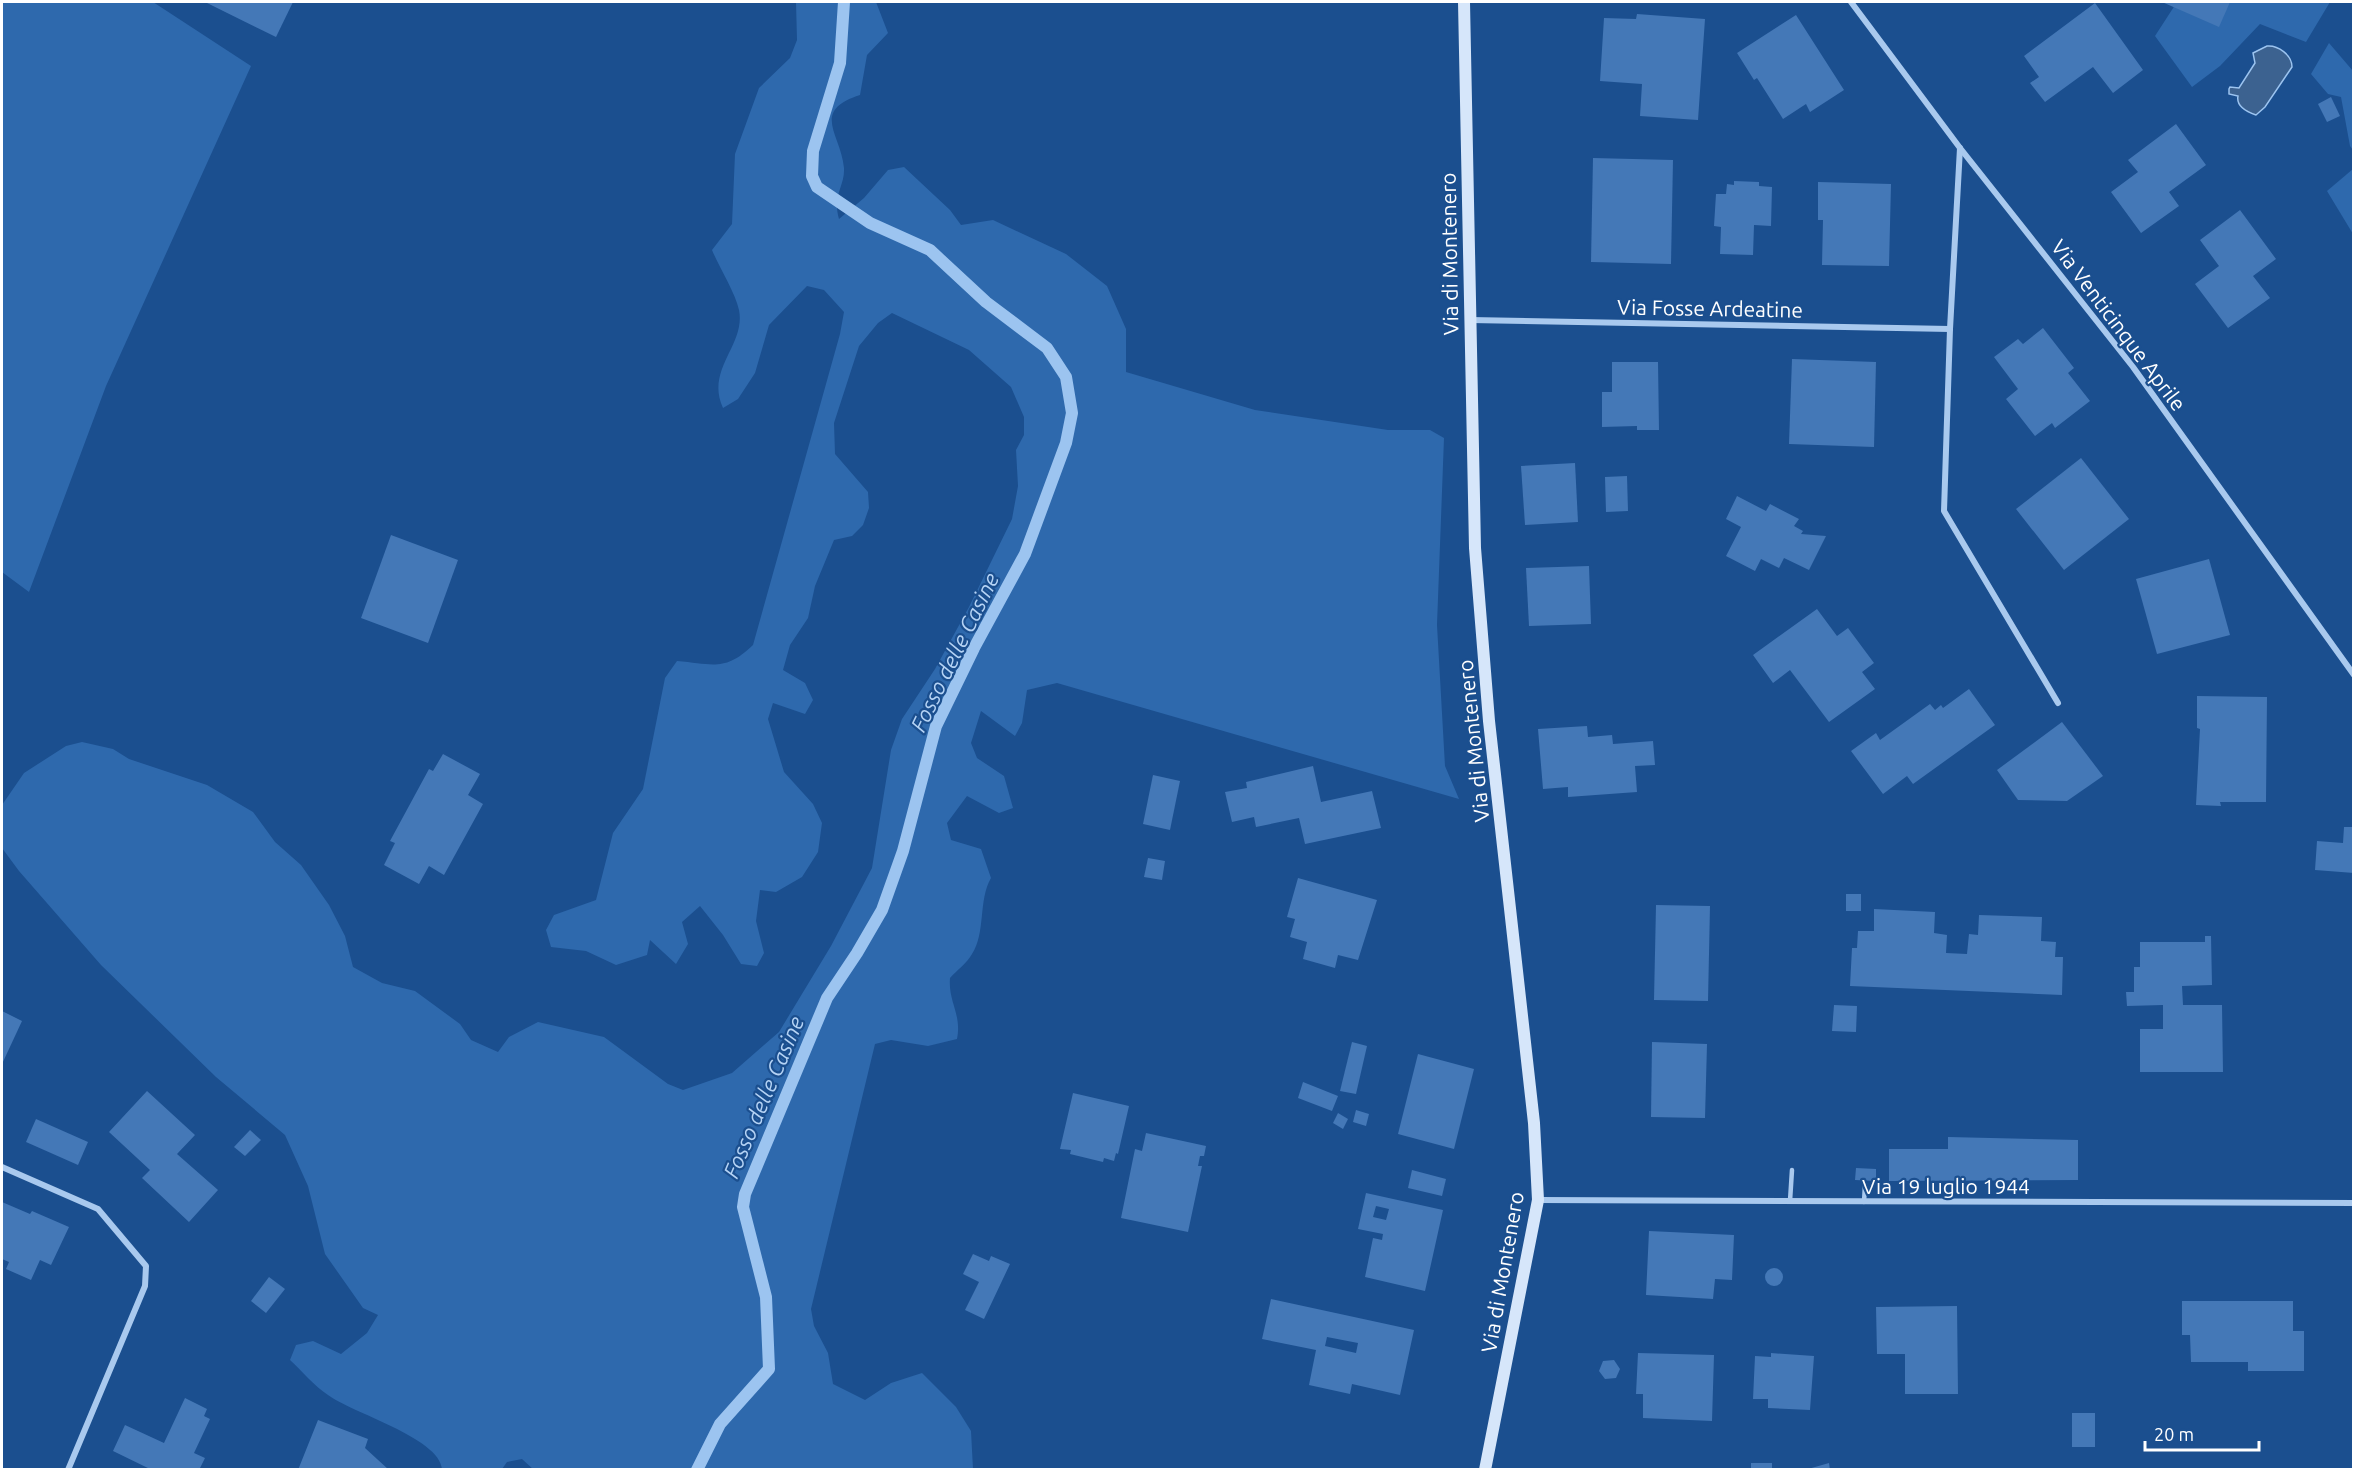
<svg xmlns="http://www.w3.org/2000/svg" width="2355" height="1471" font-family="Ubuntu,sans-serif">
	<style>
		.green { fill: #2e69ad }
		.water { fill: #3c6290; stroke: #9cc4f0; stroke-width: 1.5 }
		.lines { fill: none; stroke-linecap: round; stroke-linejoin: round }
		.stream { stroke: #9cc4f0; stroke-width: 12 }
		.building { fill: #4478b7; fill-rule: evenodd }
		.lane { stroke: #a9c9ee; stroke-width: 4.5 }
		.street { stroke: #a9c9ee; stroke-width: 6 }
		.secondary { stroke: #d6e6fa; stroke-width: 12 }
		.labels { text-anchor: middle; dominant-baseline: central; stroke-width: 4.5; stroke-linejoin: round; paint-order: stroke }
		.street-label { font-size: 21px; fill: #fff; stroke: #1b4f8f }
		.water-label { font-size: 22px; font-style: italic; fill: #b5d3f5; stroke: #1b4f8f }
	</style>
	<rect width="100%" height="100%" fill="#1b4f8f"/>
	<g class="green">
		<polygon points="2,2 153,2 251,66 106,386 29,592 2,572"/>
		<path d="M796,2H876L888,33L867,55L860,95C810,111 841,134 844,168C845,187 832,194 839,219L864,198L888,170L904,167L950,210L961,225L993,220L1066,254L1107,286L1126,329V372L1255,410L1388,430H1430L1444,438L1437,625L1445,766L1459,799L1057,683L1027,690L1022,723L1015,736L981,711L971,743L977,758L1004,776L1013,808L999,813L967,796L947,823L951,840L981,849L991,878C978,900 986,933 972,954C967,963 957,970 950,978C948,1002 962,1014 957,1039L928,1046L891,1040L875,1044L811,1309L814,1326L828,1353L833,1384L865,1400L891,1383L922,1373L956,1407L971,1431L973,1469L534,1470L522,1459L507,1462L502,1469H442C440,1438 350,1412 328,1395C314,1386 302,1371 290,1360L296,1345L313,1341L341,1354L367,1333L378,1315L363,1308L325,1254L308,1186L285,1135L216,1077L101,965L19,871L2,848V805L24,773L66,746L82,742L113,749L129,759L207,785L253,812L275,842L301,865L329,905L345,936L353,967L382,983L415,991L460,1024L471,1040L498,1052L509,1037L538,1022L604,1037L668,1084L683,1090L732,1073L779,1032L831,946L872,868L891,750L902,719L935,669L969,607L1012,519L1018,486L1016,450L1024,435V417L1011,387L969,350L892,313L878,323L859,346L834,423L835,454L868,492L869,508L863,525L852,536L834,540L815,586L808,618L790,645L783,670L805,683L813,700L805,714L773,703L768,719L784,772L813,804L822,823L818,852L802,877L776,892L760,890L756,921L764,953L757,966L741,964L723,935L700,906L682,922L688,944L676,964L650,940L647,955L616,965L586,951L551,947L546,930L554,915L596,900L613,833L643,789L665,678L677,661C713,664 725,672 753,645L840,334L844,312L824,290L807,286L769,325L755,373L738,399L723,408C705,369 746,345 739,310C735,292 719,267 712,250L732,224L735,154L759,88L790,58L797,40Z"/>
		<polygon points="2177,2 2330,2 2306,42 2260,24 2220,66 2192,87 2155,36"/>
		<polygon points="2329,43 2353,71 2353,150 2350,146 2341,97 2328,94 2311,74"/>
		<polygon points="2353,169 2353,234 2327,191"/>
	</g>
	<path class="water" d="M2267,46C2278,45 2292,55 2292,67L2265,107L2256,115C2247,112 2236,106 2238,96L2229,94V89L2230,87L2239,88L2255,63L2253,53Z"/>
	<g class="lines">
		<polyline class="stream" points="697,1470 720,1424 769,1369 766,1297 743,1207 745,1194 827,998 857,953 882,910 903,851 936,726 974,648 1025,554 1066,443 1072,413 1066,377 1047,348 986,302 930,250 870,223 817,187 812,176 813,151 840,63 844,2"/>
	</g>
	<g class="building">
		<polygon points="205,2 293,2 276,37"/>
		<polygon points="2162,2 2230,2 2219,27"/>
		<polygon points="2095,3 2143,70 2113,93 2093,67 2045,102 2030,83 2039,77 2024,56"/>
		<polygon points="1637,14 1705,19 1698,120 1640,116 1642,84 1600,81 1604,18 1636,19"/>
		<polygon points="1796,15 1844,90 1810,112 1806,104 1783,119 1757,78 1754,80 1737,53"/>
		<polygon points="2331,97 2340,116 2327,122 2318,104"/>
		<polygon points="2176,124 2206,165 2169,192 2179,206 2141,233 2111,192 2138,172 2128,160"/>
		<polygon points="1593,158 1673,160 1671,264 1591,262"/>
		<polygon points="1734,181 1759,182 1759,186 1772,187 1771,226 1754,225 1753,255 1720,254 1721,227 1714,226 1716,194 1726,194 1727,184 1734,185"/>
		<polygon points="1818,182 1891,184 1889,266 1822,265 1823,220 1818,220"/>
		<polygon points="2240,210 2276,259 2253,276 2270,298 2228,328 2195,284 2219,266 2200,240"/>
		<polygon points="2043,328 2074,368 2068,373 2090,401 2055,428 2052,423 2035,436 2006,399 2018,389 1994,357 2018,339 2023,344"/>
		<polygon points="1792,359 1876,362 1874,447 1789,444"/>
		<polygon points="1612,362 1658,362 1659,430 1637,430 1637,426 1602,427 1602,392 1612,392"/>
		<polygon points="2081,458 2129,519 2064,570 2016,509"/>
		<polygon points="1575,463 1578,522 1525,525 1521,466"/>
		<polygon points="1627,476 1628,511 1606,512 1605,477"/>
		<polygon points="1737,496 1766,511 1770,504 1799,519 1794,526 1803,531 1801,534 1826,536 1809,570 1784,558 1779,568 1761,559 1755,571 1726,556 1741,527 1726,519"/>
		<polygon points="391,535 458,560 428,643 361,618"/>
		<polygon points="2209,559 2230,635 2157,654 2136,579"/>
		<polygon points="1589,566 1591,624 1529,626 1526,568"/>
		<polygon points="1817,609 1837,636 1848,628 1874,663 1862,672 1875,689 1829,722 1790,670 1773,683 1753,655"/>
		<polygon points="1969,689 1995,725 1913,784 1907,776 1883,794 1851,751 1876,733 1880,740 1930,704 1935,710 1941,705 1943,708"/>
		<polygon points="2197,696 2267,697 2266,802 2220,802 2221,806 2196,805 2200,729 2197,728"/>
		<polygon points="2062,722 2103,776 2067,801 2018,800 1997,770"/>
		<polygon points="1587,726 1588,737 1612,735 1613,744 1653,741 1655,765 1635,766 1637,792 1568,797 1568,787 1543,789 1538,729"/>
		<polygon points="443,754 480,774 468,795 483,804 444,875 429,866 419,884 384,865 395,843 390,841 429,769 433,771"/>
		<polygon points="1313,766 1321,802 1372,791 1381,828 1305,844 1299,818 1256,827 1254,817 1232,822 1225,792 1247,788 1246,782"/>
		<polygon points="1153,775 1180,781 1170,830 1143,824"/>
		<polygon points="2344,827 2354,827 2354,873 2315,870 2317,841 2343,843"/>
		<polygon points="1148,858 1165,861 1162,880 1144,877"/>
		<polygon points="1298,878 1377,900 1358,960 1338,955 1335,968 1303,959 1307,942 1290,937 1295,919 1287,917"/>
		<rect x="1846" y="894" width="15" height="17"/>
		<polygon points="1656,905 1710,906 1708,1001 1654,1000"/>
		<polygon points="1874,909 1935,912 1934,933 1947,935 1946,953 1967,954 1969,934 1978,935 1979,915 2042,917 2041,941 2056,942 2055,957 2063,957 2062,995 1850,986 1852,948 1857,948 1858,931 1874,931"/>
		<polygon points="2205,936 2211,936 2212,985 2182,986 2183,1005 2222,1005 2223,1072 2140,1072 2140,1029 2163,1029 2163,1005 2127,1006 2126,992 2134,992 2134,967 2140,967 2140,942 2205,942"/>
		<polygon points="1834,1005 1857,1006 1856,1032 1832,1031"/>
		<polygon points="2,1011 22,1021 2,1064"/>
		<polygon points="1352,1042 1367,1046 1356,1094 1340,1091"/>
		<polygon points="1652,1042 1707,1044 1705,1118 1651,1117"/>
		<polygon points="1418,1054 1474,1069 1454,1149 1398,1134"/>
		<polygon points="1303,1082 1338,1096 1332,1111 1298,1098"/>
		<polygon points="147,1091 195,1135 177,1154 218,1190 189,1222 142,1178 150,1170 109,1132"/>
		<polygon points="1073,1093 1129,1106 1118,1154 1116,1153 1114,1161 1104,1158 1103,1162 1070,1154 1071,1150 1060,1149"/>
		<polygon points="1356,1110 1369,1114 1366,1126 1353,1122"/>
		<polygon points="1338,1113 1348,1119 1343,1129 1333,1123"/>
		<polygon points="36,1119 88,1142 78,1165 26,1142"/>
		<polygon points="250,1130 261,1140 245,1156 234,1147"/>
		<polygon points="1146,1133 1206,1146 1204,1156 1200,1156 1198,1166 1202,1166 1188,1232 1121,1218 1135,1149 1142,1151"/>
		<polygon points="1948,1137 2078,1140 2078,1180 1889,1181 1889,1149 1948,1149"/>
		<polygon points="1856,1168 1876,1169 1876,1181 1855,1180"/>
		<polygon points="1412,1170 1446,1179 1442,1196 1408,1188"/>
		<path d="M1366,1193L1443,1210L1425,1291L1365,1277L1373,1238L1382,1240L1383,1234L1358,1229ZM1376,1206L1389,1209L1386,1220L1373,1217Z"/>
		<polygon points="2,1202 30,1214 32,1211 69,1227 51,1265 40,1260 31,1280 6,1269 9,1262 2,1259"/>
		<polygon points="1649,1231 1734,1235 1732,1280 1715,1279 1713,1299 1646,1295"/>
		<polygon points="973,1254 989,1261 991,1256 1010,1264 984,1319 965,1310 979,1282 963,1274"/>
		<circle cx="1774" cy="1277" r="9"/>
		<polygon points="269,1277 285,1289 266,1313 251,1301"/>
		<path d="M1271,1299L1414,1330L1400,1395L1352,1384L1350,1394L1309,1385L1316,1350L1262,1339ZM1327,1337L1358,1343L1356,1353L1325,1346Z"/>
		<polygon points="2182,1301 2293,1301 2293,1331 2304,1331 2304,1371 2248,1371 2248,1362 2191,1362 2190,1335 2182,1335"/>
		<polygon points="1957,1306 1958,1394 1905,1394 1905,1354 1877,1354 1876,1307"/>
		<polygon points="1638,1353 1714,1355 1712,1421 1643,1418 1643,1394 1636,1394"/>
		<polygon points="1771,1353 1814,1356 1810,1410 1768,1408 1768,1399 1753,1399 1755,1356 1771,1357"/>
		<polygon points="1614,1360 1620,1369 1616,1378 1605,1379 1599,1371 1603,1361"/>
		<polygon points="185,1398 207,1409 204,1416 210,1419 194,1453 205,1458 199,1470 152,1470 113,1451 125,1425 164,1443"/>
		<rect x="2072" y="1413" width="23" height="34"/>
		<polygon points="318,1420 368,1439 365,1448 389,1470 298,1470"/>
		<rect x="1751" y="1463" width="21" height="7"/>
		<polygon points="1829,1463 1830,1470 1808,1470 1808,1469"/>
	</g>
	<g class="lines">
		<g class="lane">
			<polyline points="1790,1201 1792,1170"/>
			<polyline points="1864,1202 1865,1184"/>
		</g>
		<g class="street">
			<polyline points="1851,2 1960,148 2133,367 2354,675"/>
			<polyline points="1960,148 1950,329 1944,511 2058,703"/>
			<polyline points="1470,320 1950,329"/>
			<polyline points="2,1167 98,1209 146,1266 145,1286 68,1470"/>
			<polyline points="1538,1200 2354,1203"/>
		</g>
		<polyline class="secondary" points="1464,2 1475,548 1489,721 1534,1123 1538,1200 1485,1470"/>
	</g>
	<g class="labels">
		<g class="street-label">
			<text transform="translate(1449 254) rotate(-91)">Via di Montenero</text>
			<text transform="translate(1710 308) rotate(1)">Via Fosse Ardeatine</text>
			<text transform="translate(2119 325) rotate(53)">Via Venticinque Aprile</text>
			<text transform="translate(1473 741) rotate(-96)">Via di Montenero</text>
			<text x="1946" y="1186">Via 19 luglio 1944</text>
			<text transform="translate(1502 1272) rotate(-80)">Via di Montenero</text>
		</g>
		<g class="water-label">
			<text transform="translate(954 652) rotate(-64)">Fosso delle Casine</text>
			<text transform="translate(763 1097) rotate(-67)">Fosso delle Casine</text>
		</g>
	</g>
	<rect width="2355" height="1471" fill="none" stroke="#ffffff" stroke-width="6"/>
	<path d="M2145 1441v9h114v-9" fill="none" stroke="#ffffff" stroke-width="3"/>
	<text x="2154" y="1441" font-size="18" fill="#ffffff" stroke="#1b4f8f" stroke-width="4.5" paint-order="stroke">20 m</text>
</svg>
